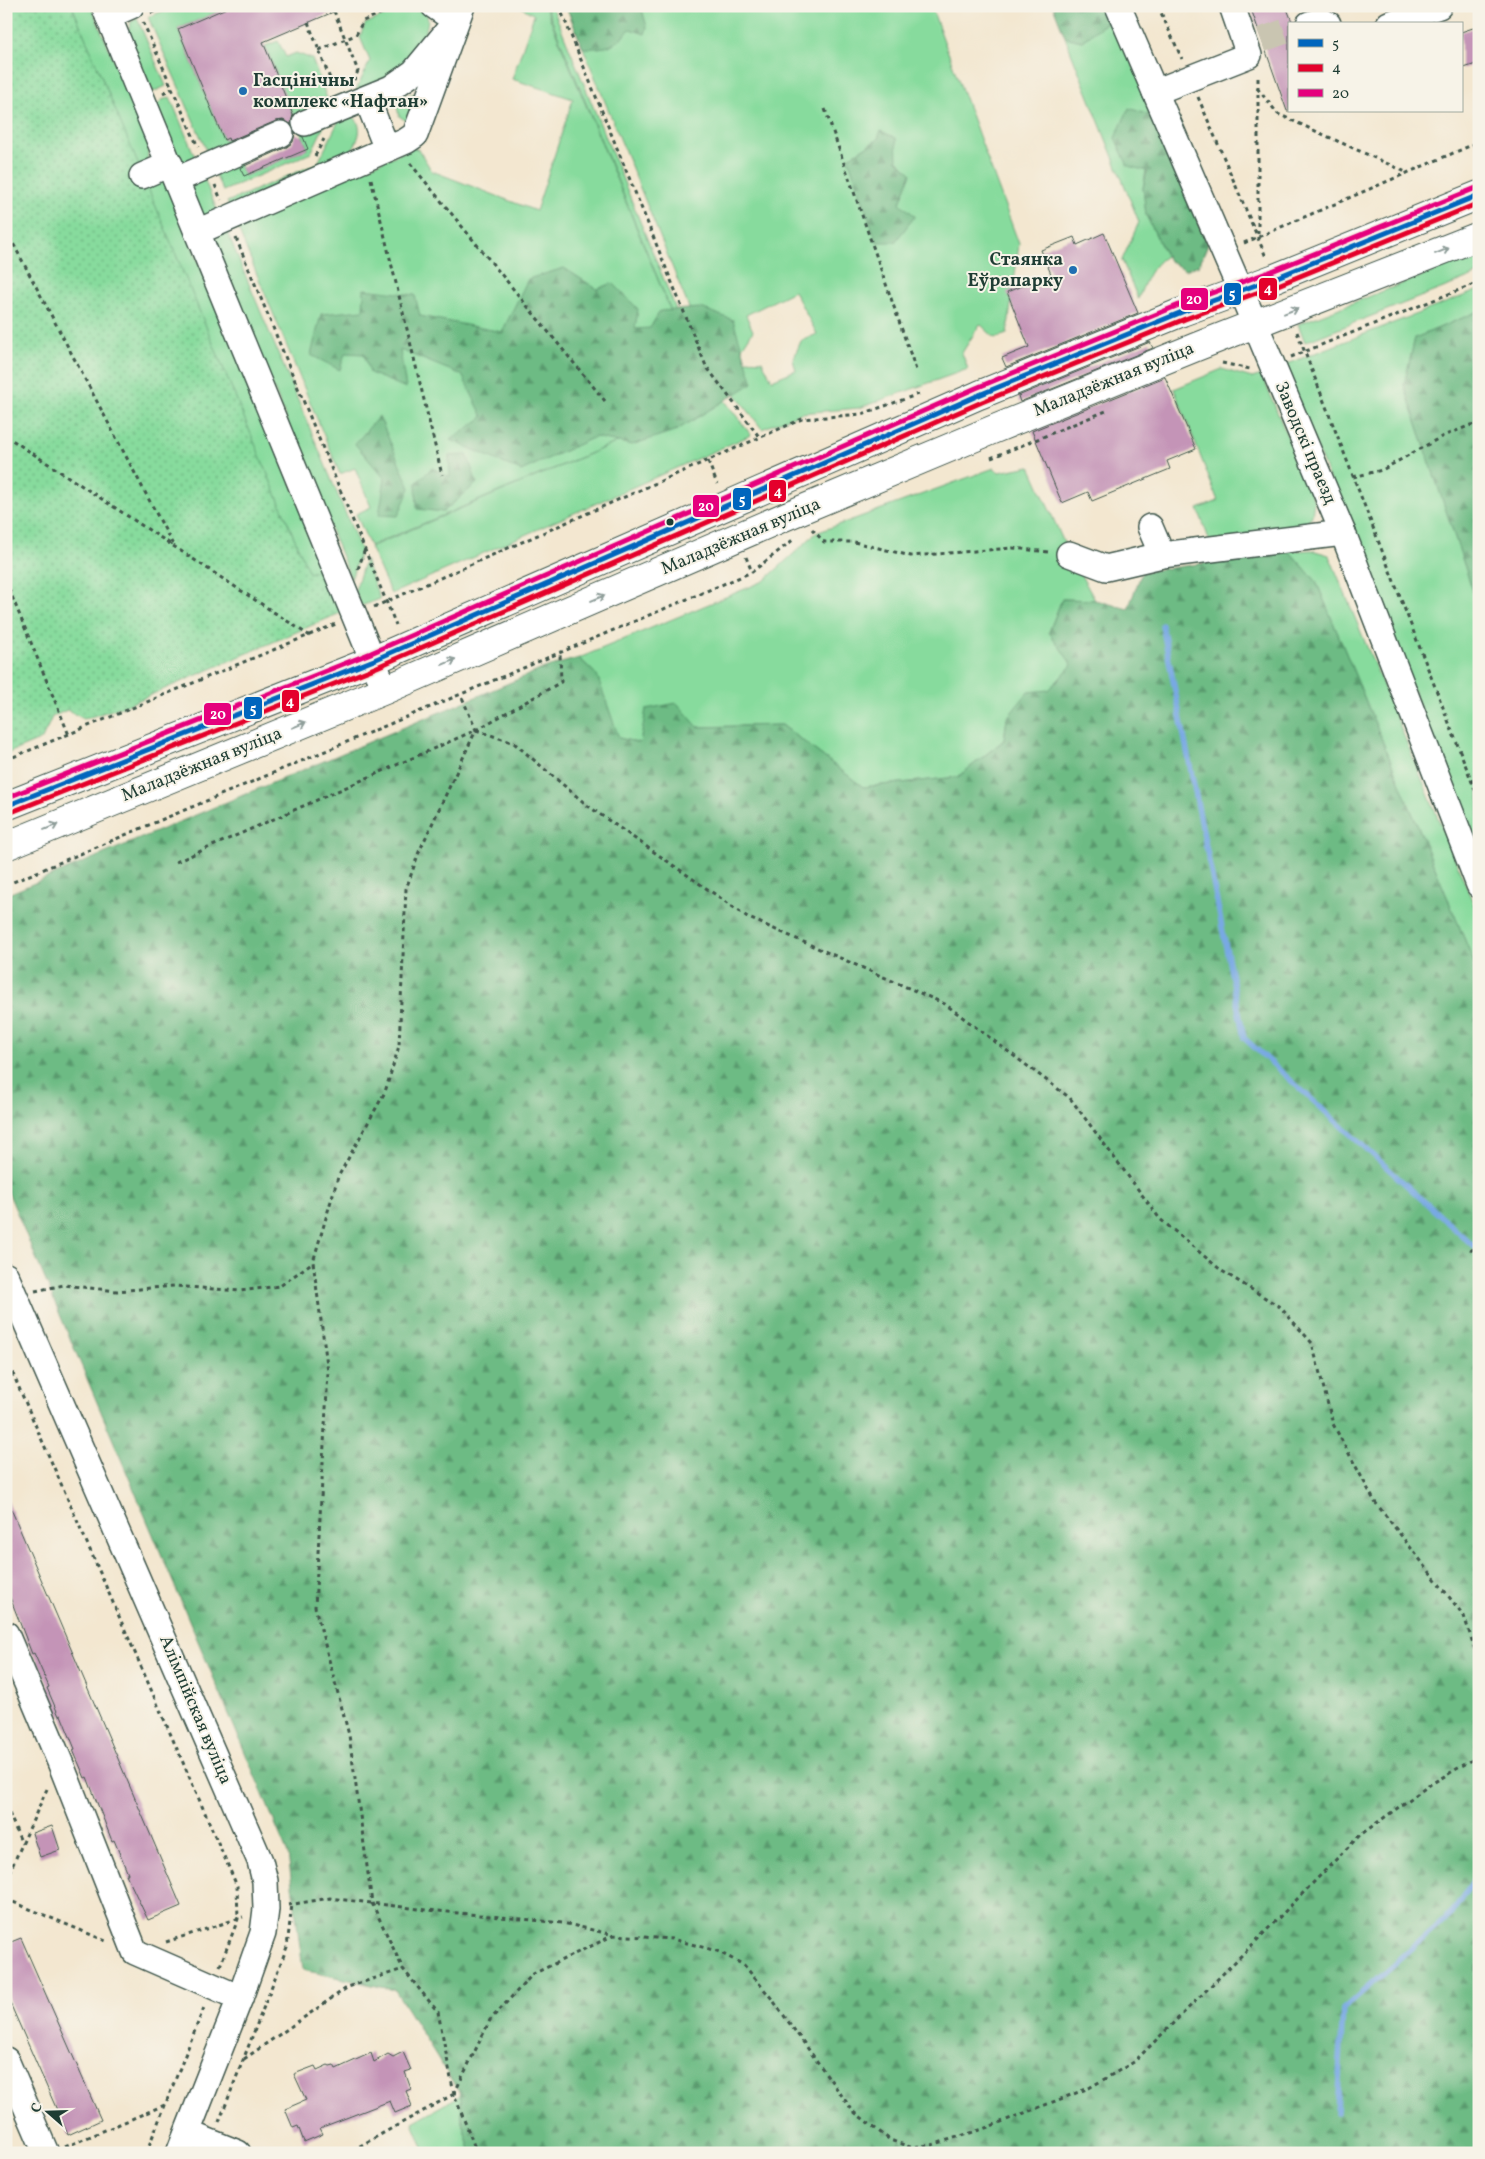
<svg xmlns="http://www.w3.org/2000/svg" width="1485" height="2159" font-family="Vollkorn,serif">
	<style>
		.grass { fill: #87db9d; stroke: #538c68; fill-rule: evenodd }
		.forest { fill: url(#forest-firs); stroke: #467c5c }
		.park { fill: url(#park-dots); stroke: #538c68 }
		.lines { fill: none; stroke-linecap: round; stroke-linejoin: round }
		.stream { stroke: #78a9e3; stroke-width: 5.5 }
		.building { fill: #c494b7 }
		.minor-tunnel { stroke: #c9c5b1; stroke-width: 25; stroke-dasharray: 25 12; stroke-linecap: butt }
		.minor-casing { stroke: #3f564b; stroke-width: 28 }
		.major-casing { stroke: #3f564b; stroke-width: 30 }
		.path { stroke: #3f564b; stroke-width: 3; stroke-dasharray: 4 4; stroke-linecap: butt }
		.minor { stroke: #fff; stroke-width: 25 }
		.major { stroke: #fff; stroke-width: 28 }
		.bus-1-casing { stroke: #f7f3e8; stroke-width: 9 }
		.bus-2-casing { stroke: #f7f3e8; stroke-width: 9 }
		.bus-3-casing { stroke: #f7f3e8; stroke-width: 9 }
		.bus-1 { stroke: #0065bd; stroke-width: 5 }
		.bus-2 { stroke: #e4002b; stroke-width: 5 }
		.bus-3 { stroke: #e5007d; stroke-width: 5 }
		.oneway { stroke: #8f9e9a }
		.poi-dot { fill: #1f6fb2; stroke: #f7f3e8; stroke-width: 2 }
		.bus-dot { fill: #1f3d34; stroke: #f7f3e8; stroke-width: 2 }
		.labels { text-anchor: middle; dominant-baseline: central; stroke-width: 4; stroke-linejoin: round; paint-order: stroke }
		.poi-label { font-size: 18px; font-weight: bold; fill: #1f3d34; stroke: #f7f3e8; text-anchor: start }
		.street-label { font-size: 18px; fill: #1f3d34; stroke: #f7f3e8 }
		.line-badge { stroke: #f7f3e8; stroke-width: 2 }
		.badge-label { font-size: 14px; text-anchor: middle; font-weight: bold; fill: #fff }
	</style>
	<defs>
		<pattern id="forest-firs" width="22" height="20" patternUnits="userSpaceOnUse" patternTransform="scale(1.25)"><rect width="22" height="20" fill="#6dbb84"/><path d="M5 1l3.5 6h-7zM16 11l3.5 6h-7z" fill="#59996d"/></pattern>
		<pattern id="park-dots" width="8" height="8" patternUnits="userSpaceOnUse" patternTransform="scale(1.25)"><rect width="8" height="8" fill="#87db9d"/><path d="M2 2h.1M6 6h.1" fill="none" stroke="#6eb381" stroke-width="1.8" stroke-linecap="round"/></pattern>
	</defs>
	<rect width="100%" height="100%" fill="#f7f3e8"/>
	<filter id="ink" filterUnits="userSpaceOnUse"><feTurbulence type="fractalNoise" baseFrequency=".02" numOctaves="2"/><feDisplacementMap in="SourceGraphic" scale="10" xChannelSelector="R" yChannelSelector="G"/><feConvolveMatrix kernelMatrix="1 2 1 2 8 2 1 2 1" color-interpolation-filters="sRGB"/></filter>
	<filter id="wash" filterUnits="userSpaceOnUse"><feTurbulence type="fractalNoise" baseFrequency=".0096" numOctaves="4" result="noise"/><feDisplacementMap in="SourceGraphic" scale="20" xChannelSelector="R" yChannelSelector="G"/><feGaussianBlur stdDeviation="1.12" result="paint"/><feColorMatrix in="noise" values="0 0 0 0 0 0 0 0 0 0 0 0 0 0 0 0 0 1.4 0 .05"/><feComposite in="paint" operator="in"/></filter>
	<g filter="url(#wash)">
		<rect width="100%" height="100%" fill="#f3e7d0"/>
		<g class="grass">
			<polygon points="72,6 91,6 149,144 147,162 139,169"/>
			<polygon points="176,6 231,6 178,29 224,140 228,138 231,147 209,156 148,17"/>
			<path d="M406,6C455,6 408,61 393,76C382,86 364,92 352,99L370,61L360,37L365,24Z"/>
			<polygon points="520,6 545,6 701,384 546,6 552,6 700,368 751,435 391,594 370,547 667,421 370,546 356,514 371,507 355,468 340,474 236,224 413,148 418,149 432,171 536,211 573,99 512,79 534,15"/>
			<path d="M566,6H931L1019,244L1007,334L995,338L980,324L962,353L968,369L859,408L801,413L762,429L711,362ZM877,140L911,173L900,203L848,158ZM794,291L817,334L801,341L793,360L796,370L772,380L762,361L746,360L742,348L753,331L746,315Z"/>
			<polygon points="137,18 166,86 153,92 127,35 131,22"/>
			<path d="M1113,18L1155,117L1143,188L1146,215L1166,256C1150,266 1145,282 1138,299L1122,260L1139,222L1065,37L1082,41Z"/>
			<polygon points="278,41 286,57 296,53 312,59 330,106 295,120 265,46"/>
			<polygon points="416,93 408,122 399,116 397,106 404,96"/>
			<polygon points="170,97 198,164 182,165 156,106 162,100"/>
			<path d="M341,116H353C367,130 355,145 346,159L231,210L227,202L318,163Z"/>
			<polygon points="326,122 311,153 223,191 213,170 237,159 244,176 308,149 301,132"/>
			<polygon points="203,176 219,215 210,218 199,215 191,191 195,181"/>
			<polygon points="157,179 166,184 326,566 309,574 145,183"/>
			<polygon points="225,227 361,550 351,579 214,241"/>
			<polygon points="1479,254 1479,274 1305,342 1298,324"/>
			<polygon points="1479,290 1479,311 1415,338 1404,385 1479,609 1479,856 1284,365"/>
			<polygon points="1222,369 1252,378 1262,375 1314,501 1312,516 1301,529 1210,542 1198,509 1218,501 1174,389"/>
			<polygon points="1030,466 1069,554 1095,600 1062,599 1049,632 1073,665 1049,690 1007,718 1004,740 958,777 863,787 782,725 698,727 640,743 618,738 597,675 579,658 764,581 816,533 994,468 999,472"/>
			<polygon points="1312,550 1329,555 1479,917 1479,974 1316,581 1289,551"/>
			<polygon points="365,560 380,599 361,606 355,590"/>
			<polygon points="461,2095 462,2122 471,2153 425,2153 413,2122"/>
		</g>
		<g class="forest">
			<path d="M566,6H641L647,27L645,34L630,29C615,47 606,49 583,48Z"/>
			<polygon points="1053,6 1108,6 1113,18 1082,41 1065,37"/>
			<polygon points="1129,108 1155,117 1208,244 1199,265 1185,270 1169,261 1146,215 1143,188 1147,171 1128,166 1115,138"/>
			<polygon points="881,131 896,138 897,160 911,173 900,203 915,216 895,242 877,242 848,158 877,140"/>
			<polygon points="564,268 597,289 613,283 638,309 635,329 650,328 660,311 701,308 733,320 753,383 677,430 632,445 595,437 521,471 451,440 483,417 462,375 400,350 406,388 370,373 364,354 345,353 340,370 311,355 321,314 363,310 364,289 415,295 420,316 502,332 528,279"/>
			<polygon points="1479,311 1479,609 1404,385 1415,338"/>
			<polygon points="379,416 410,488 398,516 379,515 385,479 355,444"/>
			<polygon points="467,455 477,483 443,512 417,509 416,483 432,468 450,477 449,456"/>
			<polygon points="1289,551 1316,581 1479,974 1479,2153 471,2153 462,2122 461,2095 395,1990 303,1970 288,1854 6,1187 6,895 547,667 579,658 597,675 619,738 640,743 646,709 677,703 698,727 782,725 863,787 958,777 1004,740 1007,718 1028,692 1049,690 1072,665 1049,632 1062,599 1095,600 1128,609 1142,572"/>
		</g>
		<polygon class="park" points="6,6 72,6 309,573 326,566 345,611 125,706 84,719 67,710 52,717 42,739 6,754"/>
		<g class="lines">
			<g class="stream">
				<polyline points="1162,625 1244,1038 1479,1251"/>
				<polyline points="1337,2113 1343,2009 1451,1914 1479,1872"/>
			</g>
		</g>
		<g id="blocks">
			<g class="building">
				<polygon points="231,6 345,7 263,42 293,115 291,124 283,120 276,121 229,141 228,138 224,140 178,29"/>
				<polygon points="1250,6 1286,6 1293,24 1289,24 1289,111 1287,111"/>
				<polygon points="1479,26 1479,63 1461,69 1461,32"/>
				<polygon points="295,133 303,137 308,149 244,176 240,168 287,147 293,142"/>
				<polygon points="1104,233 1138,313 1006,367 1002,358 1029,347 1007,292 1051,274 1041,250 1074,237 1077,245"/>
				<polygon points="1150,342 1153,348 1020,402 1018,396"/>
				<polygon points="1165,377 1196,449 1167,461 1170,469 1092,501 1088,492 1062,503 1032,431"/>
				<polygon points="6,1497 181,1906 148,1920 126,1874 128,1874 114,1840 112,1841 87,1777 85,1778 73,1750 75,1749 61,1715 59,1716 47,1688 49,1687 34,1653 32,1654 6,1587"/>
				<polygon points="52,1826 60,1850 40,1857 32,1833"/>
				<polygon points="21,1938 101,2120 68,2135 6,1994 6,1944"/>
				<polygon points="403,2052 411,2070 405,2072 411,2089 406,2091 412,2106 395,2113 390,2101 320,2128 323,2134 304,2142 298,2126 293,2128 285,2109 306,2100 294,2074 315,2066 317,2070 328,2065 330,2066 334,2065 336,2069 371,2053 374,2062 388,2054 393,2057"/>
			</g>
		</g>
	</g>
	<g filter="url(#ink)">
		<use href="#blocks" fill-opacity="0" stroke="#3f564b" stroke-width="1"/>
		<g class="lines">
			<polyline class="minor-tunnel" points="1261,40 1289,30"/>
			<g class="minor-casing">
				<g id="minor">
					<polyline points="104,6 197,232"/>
					<polyline points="1118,6 1255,324 1343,533 1479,885"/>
					<polyline points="108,16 131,6"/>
					<polyline points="1309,24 1321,20 1328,24"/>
					<polyline points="1389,24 1439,6"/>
					<polyline points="1155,92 1249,55 1232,6"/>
					<polyline points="367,99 387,149"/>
					<polyline points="305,123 391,88 414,72 456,21 434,6"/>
					<polyline points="142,176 170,164"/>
					<polyline points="176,180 281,134"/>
					<polyline points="1150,527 1162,555 1343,533"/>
					<polyline points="1069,554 1106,568 1162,555"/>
					<polyline points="385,690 197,232 406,141 415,135 462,6"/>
					<polyline points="6,1276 260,1861 265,1881 266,1909 263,1933 240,1998 179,2153"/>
					<polyline points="6,1634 60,1762 135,1952 240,1998"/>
					<polyline points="6,2060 46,2153"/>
					<polyline points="188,2133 238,2153"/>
				</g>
			</g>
			<g class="major-casing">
				<g id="major">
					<polyline points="6,806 374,660 979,395 1182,312 1275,278 1479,195"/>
					<polyline points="6,846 385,690 784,517 992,430 1196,347 1479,236"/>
				</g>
			</g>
			<g class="path">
				<polyline points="559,6 706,366 760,438"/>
				<polyline points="1158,6 1182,59"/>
				<polyline points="334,11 358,71 354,80"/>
				<polyline points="151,13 167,6"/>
				<polyline points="143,22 198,147"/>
				<polyline points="308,22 334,89"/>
				<polyline points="319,50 356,35 363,21 398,6"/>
				<polyline points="1257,88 1278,114 1408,173"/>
				<polyline points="163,93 173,88"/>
				<polyline points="1198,97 1266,257"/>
				<polyline points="825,109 916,370"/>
				<polyline points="315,156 324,139"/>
				<polyline points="410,163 605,401"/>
				<polyline points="371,179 442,475"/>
				<polyline points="215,185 221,200"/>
				<polyline points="6,230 173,545"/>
				<polyline points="1258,234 1258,75"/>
				<polyline points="236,238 396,625"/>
				<polyline points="1244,243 1479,142"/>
				<polyline points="1297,332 1479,800"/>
				<polyline points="1291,357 1479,282"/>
				<polyline points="1222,363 1250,369"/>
				<polyline points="6,436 310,636"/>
				<polyline points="991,458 1106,411"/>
				<polyline points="708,461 717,484"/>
				<polyline points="1353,477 1382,470 1443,436 1479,422"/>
				<polyline points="812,529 824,542 854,542 911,556 1013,548 1048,552"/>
				<polyline points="746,557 752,572"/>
				<polyline points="358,569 365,549"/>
				<polyline points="6,582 69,735"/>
				<polyline points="374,607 802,419 862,414 922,393"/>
				<polyline points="476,730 514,743 588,806 749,918 945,1004 1070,1098 1160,1219 1222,1271 1280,1307 1312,1343 1333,1424 1375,1502 1464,1616 1479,1662"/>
				<polyline points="6,760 336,624"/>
				<polyline points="176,862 476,730 561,682 560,654"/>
				<polyline points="6,885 752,572 794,539"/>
				<polyline points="1470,1251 1479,1246"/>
				<polyline points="35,1291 64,1285 117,1291 174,1286 240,1291 280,1286 313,1262"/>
				<polyline points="6,1358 237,1886 238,1919 220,1966"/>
				<polyline points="6,1806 22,1844"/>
				<polyline points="6,1880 47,1789"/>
				<polyline points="6,1899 106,1941"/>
				<polyline points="288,1905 330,1898 427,1910 563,1923 614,1935 672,1939 717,1951 744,1965 772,1999 853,2111 890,2140 910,2147 932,2145 983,2129 1089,2088 1134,2062 1259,1938 1360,1835 1431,1784 1479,1756"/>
				<polyline points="166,1942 243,1917"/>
				<polyline points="244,2059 348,1987 403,1969"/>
				<polyline points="454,2094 438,2012 403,1969 372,1903 349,1735 315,1607 328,1372 313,1262 338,1177 385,1092 399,1046 406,889 419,852 476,730 461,695"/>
				<polyline points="454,2094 490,2020 533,1974 614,1935"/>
				<polyline points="219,2122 287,1947 292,1904"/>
				<polyline points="65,2147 167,2104"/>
				<polyline points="146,2153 205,2005"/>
				<polyline points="360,2153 358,2147 454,2094 477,2153"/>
			</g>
			<use href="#minor" class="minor"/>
			<use href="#major" class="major"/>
			<g class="bus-1-casing">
				<polyline id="bus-1" points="6,806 374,660 979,395 1182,312 1275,278 1479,195"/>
			</g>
			<g class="bus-2-casing">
				<polyline id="bus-2" points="9,813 377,667 982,402 1185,319 1278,285 1479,203"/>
			</g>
			<g class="bus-3-casing">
				<polyline id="bus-3" points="6,798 371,653 976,388 1179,305 1272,271 1476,188"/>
			</g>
			<use href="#bus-1" class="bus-1"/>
			<use href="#bus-2" class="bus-2"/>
			<use href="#bus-3" class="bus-3"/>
		</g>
		<defs><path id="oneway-shaft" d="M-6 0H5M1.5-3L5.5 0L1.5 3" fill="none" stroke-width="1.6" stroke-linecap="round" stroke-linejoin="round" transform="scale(1.25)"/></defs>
		<g class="oneway">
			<use href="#oneway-shaft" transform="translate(1442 251) rotate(-22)"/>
			<use href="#oneway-shaft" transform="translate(1291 311) rotate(-21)"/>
			<use href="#oneway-shaft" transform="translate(598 598) rotate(-23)"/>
			<use href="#oneway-shaft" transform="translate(449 662) rotate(-23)"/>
			<use href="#oneway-shaft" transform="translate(299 725) rotate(-22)"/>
			<use href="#oneway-shaft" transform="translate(51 827) rotate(-22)"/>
		</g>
	</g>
	<g class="poi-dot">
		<circle cx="243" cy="91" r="5"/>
		<circle cx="1073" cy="270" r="5"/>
	</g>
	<circle class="bus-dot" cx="670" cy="522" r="4.5"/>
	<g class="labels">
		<g class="poi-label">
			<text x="253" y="81">Гасцінічны<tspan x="253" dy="21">комплекс «Нафтан»</tspan></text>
			<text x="1063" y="260" text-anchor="end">Стаянка<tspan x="1063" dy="21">Еўрапарку</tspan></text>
		</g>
		<g class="street-label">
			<text transform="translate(1114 380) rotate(-22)">Маладзёжная вуліца</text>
			<text transform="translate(1305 443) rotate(67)">Заводскі праезд</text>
			<text transform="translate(741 537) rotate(-23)">Маладзёжная вуліца</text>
			<text transform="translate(202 765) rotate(-22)">Маладзёжная вуліца</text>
			<text transform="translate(195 1710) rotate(67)">Алімпійская вуліца</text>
		</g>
	</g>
	<g class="line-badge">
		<rect x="1258" y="277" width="20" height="24" rx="5" fill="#e4002b"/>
		<rect x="1223" y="282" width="19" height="24" rx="5" fill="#0065bd"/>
		<rect x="1180" y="287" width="29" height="24" rx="5" fill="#e5007d"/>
		<rect x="768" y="479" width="19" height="24" rx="5" fill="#e4002b"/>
		<rect x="732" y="487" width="20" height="24" rx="5" fill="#0065bd"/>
		<rect x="692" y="494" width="28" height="24" rx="5" fill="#e5007d"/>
		<rect x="281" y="689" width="19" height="24" rx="5" fill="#e4002b"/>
		<rect x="243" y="696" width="20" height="24" rx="5" fill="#0065bd"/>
		<rect x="203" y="702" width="29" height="24" rx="5" fill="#e5007d"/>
	</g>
	<g class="badge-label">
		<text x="1268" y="293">4</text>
		<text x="1232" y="298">5</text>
		<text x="1194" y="304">20</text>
		<text x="778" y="496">4</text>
		<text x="742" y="504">5</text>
		<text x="706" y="511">20</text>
		<text x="290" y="706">4</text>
		<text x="253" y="713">5</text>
		<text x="218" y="719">20</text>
	</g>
	<rect width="1485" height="2159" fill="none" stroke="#f7f3e8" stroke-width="25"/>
	<rect x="1288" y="22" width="175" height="90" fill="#f7f3e8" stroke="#a1aaa0"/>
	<rect x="1298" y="39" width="25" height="8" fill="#0065bd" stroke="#a1aaa0"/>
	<text x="1332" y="48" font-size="15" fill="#1f3d34">5</text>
	<rect x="1298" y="64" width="25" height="8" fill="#e4002b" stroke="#a1aaa0"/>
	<text x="1332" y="72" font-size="15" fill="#1f3d34">4</text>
	<rect x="1298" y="89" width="25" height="8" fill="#e5007d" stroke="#a1aaa0"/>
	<text x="1332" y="98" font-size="15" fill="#1f3d34">20</text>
	<g transform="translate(48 2112) rotate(290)" stroke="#f7f3e8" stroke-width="4" paint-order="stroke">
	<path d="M0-4L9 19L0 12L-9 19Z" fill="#1f3d34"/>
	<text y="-8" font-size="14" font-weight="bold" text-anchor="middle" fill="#1f3d34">С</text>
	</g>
</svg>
